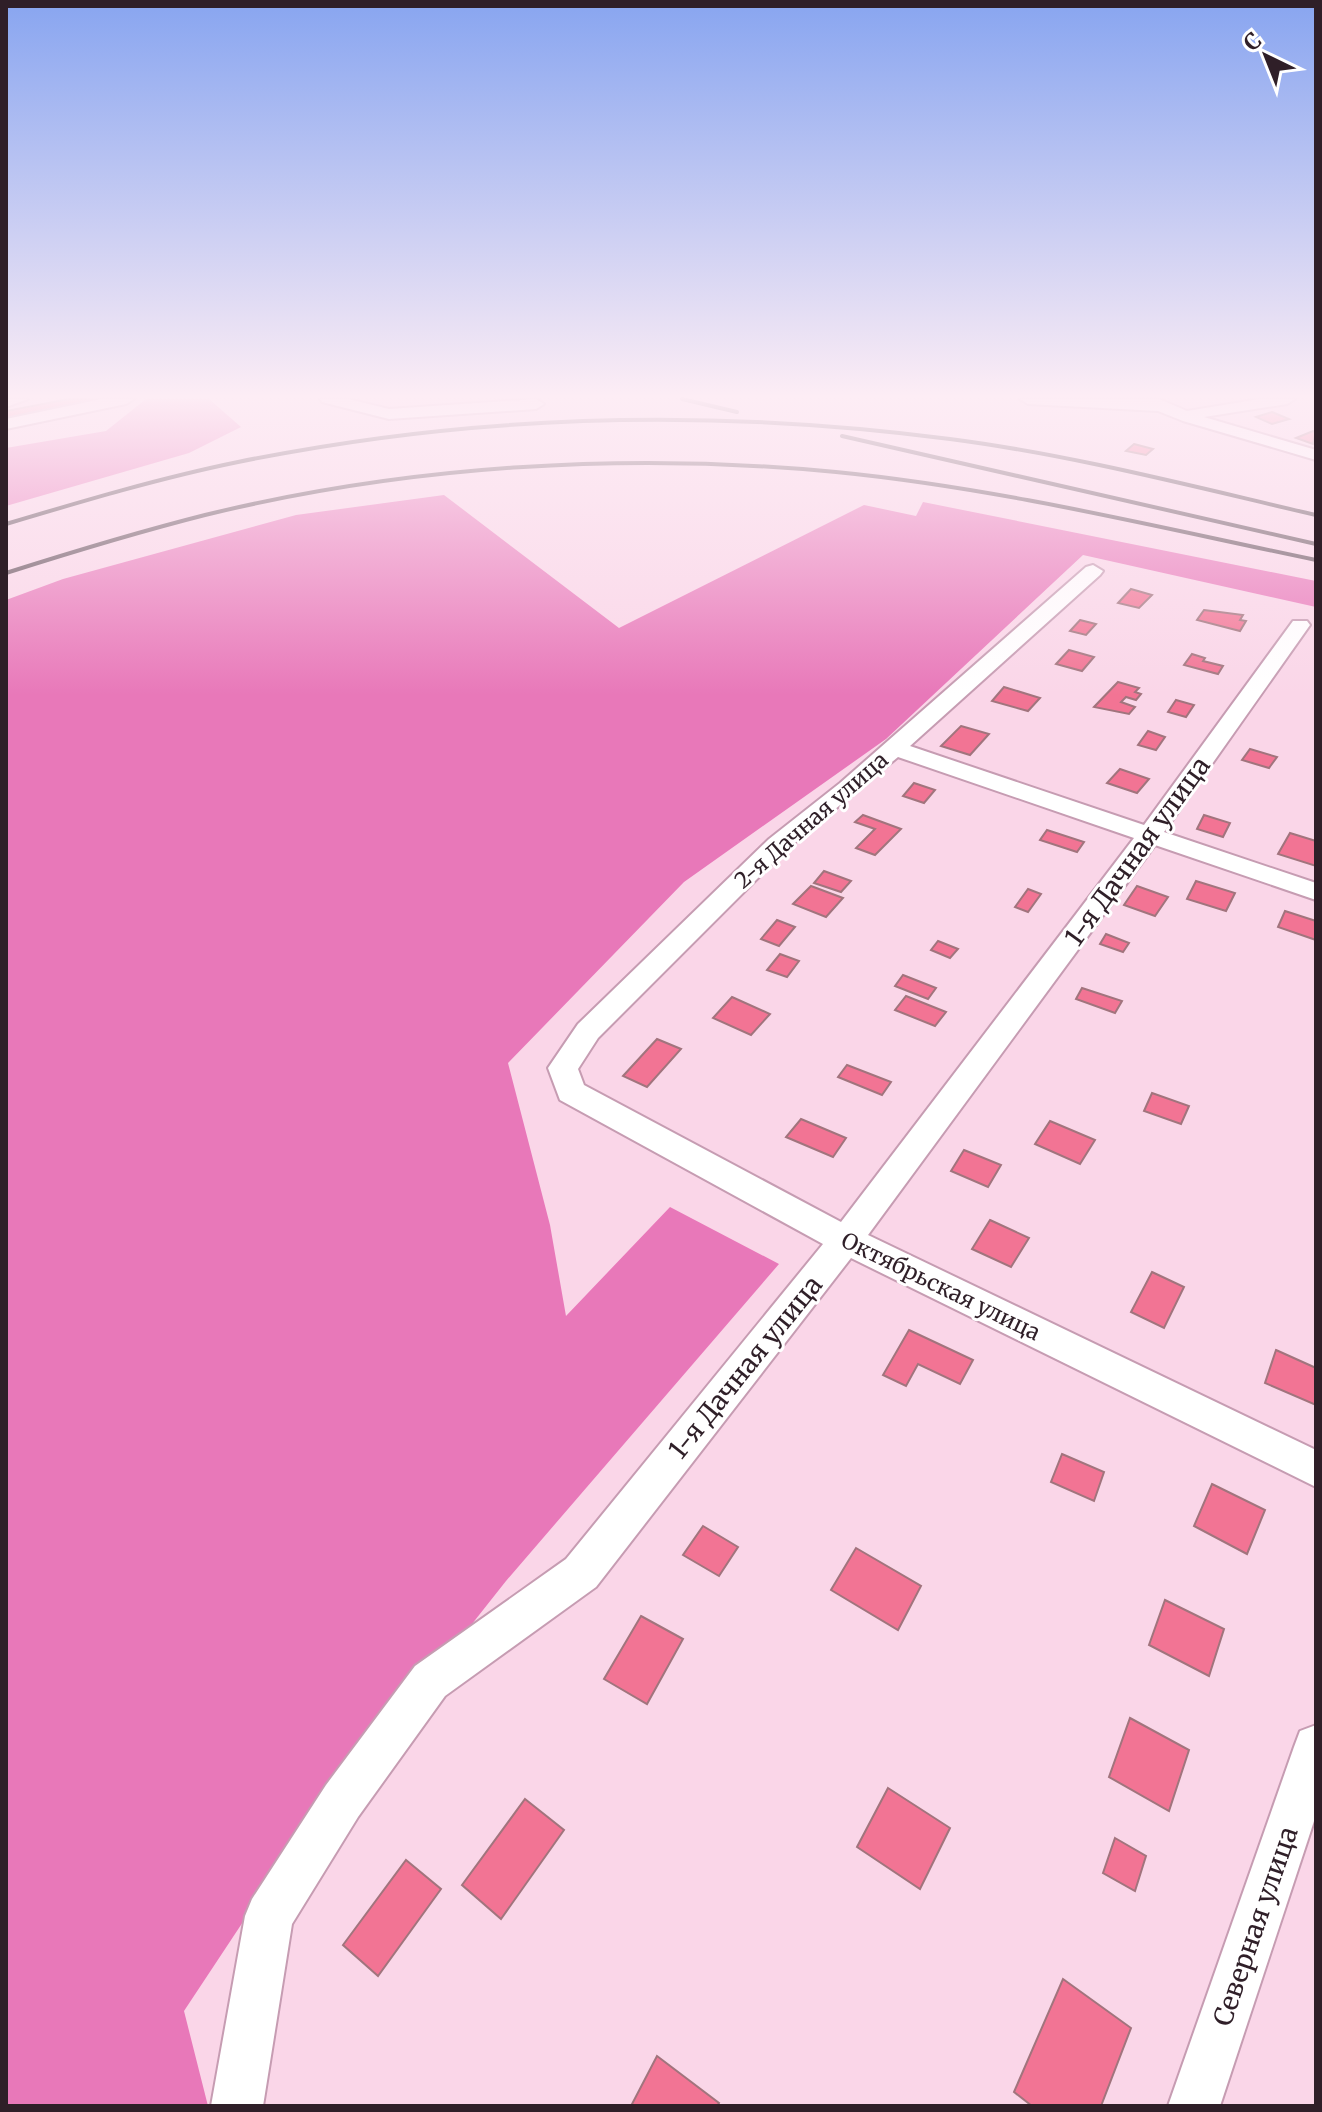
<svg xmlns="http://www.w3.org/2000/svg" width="1322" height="2112" font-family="Merriweather,serif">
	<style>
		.forest { fill: #e878b9 }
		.building { fill: #f27494; stroke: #a1747d; stroke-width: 2 }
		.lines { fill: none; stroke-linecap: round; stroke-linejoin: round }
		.minor-casing { stroke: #c69cb2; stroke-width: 4 }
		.minor { fill: #fff; fill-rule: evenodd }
		.rail { stroke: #604c57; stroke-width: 4 }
		.labels { text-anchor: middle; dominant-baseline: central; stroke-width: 6; stroke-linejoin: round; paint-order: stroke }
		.street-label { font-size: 22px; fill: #2f1f28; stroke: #fff }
		.near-street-label { font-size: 26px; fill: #2f1f28; stroke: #fff }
	</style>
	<rect width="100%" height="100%" fill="#fad6e8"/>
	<g class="forest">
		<polygon points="146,399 209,399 241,427 189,453 6,506 6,448 106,431"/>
		<polygon points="444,495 619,628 864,505 916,516 923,502 1316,581 1316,607 1083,555 886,739 684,882 508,1063 550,1225 566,1316 670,1207 779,1264 506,1581 278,1869 184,2011 208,2106 6,2106 6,600 63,579 296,515"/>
	</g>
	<g class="building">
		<polygon points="69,399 89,399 92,403 6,419 6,411"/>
		<polygon points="1272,412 1289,419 1272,424 1256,417"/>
		<polygon points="1313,431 1316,432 1313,444 1296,438"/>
		<polygon points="1134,444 1153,449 1146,455 1126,451"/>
		<polygon points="1131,589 1152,595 1139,608 1118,603"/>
		<polygon points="1204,610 1243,615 1240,620 1246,621 1240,631 1197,620"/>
		<polygon points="1080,620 1096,624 1086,635 1070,631"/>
		<polygon points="1069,650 1094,657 1082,671 1056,664"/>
		<polygon points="1192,654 1205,658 1203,661 1223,666 1218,674 1184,665"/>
		<polygon points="1118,682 1139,688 1135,692 1141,694 1136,700 1126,697 1121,702 1135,707 1129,714 1094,707"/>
		<polygon points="1004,687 1040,698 1028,711 992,701"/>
		<polygon points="1176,700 1194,705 1186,717 1168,712"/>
		<polygon points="961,726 989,734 970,755 941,746"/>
		<polygon points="1148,731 1165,737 1156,750 1138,745"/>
		<polygon points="1250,749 1277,757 1269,768 1242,760"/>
		<polygon points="1120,769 1149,779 1137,793 1107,783"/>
		<polygon points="914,783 935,790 924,803 903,796"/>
		<polygon points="863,815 901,829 875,855 856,848 875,829 855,822"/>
		<polygon points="1204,815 1230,823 1223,837 1197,829"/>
		<polygon points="1047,830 1084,842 1077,852 1040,840"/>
		<polygon points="1290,833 1316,841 1316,866 1278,854"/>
		<polygon points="824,871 851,881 841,892 814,883"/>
		<polygon points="1196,881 1235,893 1226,911 1187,899"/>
		<polygon points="811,886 843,898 826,917 793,904"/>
		<polygon points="1137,886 1168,897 1155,916 1124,905"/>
		<polygon points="1028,889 1041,894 1028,912 1015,907"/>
		<polygon points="1285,911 1316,921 1316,940 1278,927"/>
		<polygon points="777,920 795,927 779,946 761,939"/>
		<polygon points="1106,934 1129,943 1123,952 1100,944"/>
		<polygon points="938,941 958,949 950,958 931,950"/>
		<polygon points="780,954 799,961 787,977 767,970"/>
		<polygon points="903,975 936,988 928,999 895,986"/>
		<polygon points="1082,988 1122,1001 1115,1013 1076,999"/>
		<polygon points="906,996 946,1012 935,1026 895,1010"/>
		<polygon points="732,997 770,1014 751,1035 713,1018"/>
		<polygon points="657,1039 681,1049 647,1087 623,1076"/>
		<polygon points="847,1065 891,1082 882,1095 838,1077"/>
		<polygon points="1152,1093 1189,1106 1181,1124 1144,1111"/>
		<polygon points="801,1119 846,1138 833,1157 786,1137"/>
		<polygon points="1050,1121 1095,1140 1080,1164 1035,1144"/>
		<polygon points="964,1150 1001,1165 988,1187 951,1171"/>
		<polygon points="990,1220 1029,1238 1011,1267 972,1249"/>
		<polygon points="1152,1272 1184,1287 1164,1328 1131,1312"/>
		<polygon points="909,1330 973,1360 960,1384 918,1364 906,1386 883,1375"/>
		<polygon points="1276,1350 1316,1368 1316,1405 1265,1383"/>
		<polygon points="1062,1454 1104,1472 1094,1501 1051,1482"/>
		<polygon points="1212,1484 1265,1510 1247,1554 1194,1526"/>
		<polygon points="703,1526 738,1547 719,1576 683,1555"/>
		<polygon points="856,1548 921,1586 898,1630 831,1590"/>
		<polygon points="1165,1600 1224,1629 1209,1676 1149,1645"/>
		<polygon points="641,1616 683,1639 647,1704 604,1679"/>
		<polygon points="1130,1718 1189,1750 1169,1811 1109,1777"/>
		<polygon points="888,1788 950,1828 920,1889 857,1847"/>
		<polygon points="525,1799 564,1830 501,1919 462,1885"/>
		<polygon points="1115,1838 1146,1856 1135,1891 1103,1873"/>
		<polygon points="406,1860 441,1889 378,1976 343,1945"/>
		<polygon points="1063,1979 1131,2028 1101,2106 1032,2106 1014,2092"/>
		<polygon points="657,2056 719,2103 717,2106 631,2106"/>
	</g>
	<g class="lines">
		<g class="minor-casing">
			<g id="minor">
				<polygon points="6,399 28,399 6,407"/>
				<polygon points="102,399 134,399 126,404 6,429 6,419"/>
				<polygon points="320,399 348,399 389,409 536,399 544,404 536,409 389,419 322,402"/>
				<polygon points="1020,399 1159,399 1187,411 1260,399 1295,399 1287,404 1204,417 1316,450 1316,460 1183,421 1158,411 1028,404"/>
				<path d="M1093,565L1103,571L1100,575L910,746L1144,825L1293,621H1307L1310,625L1164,832L1316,883V900L1155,845L868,1235L1316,1450V1487L851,1258L596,1587L445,1696L358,1817L292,1924L263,2106H211L245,1916L252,1899L326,1785L415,1666L566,1559L823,1244L560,1100L548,1068L578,1024L769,839L840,783L1086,567ZM898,757L1134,838L841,1222L584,1085L578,1069L598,1038L787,849Z"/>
				<polygon points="1316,1725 1316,1815 1220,2106 1168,2106 1294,1747 1300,1731"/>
			</g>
		</g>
		<use href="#minor" class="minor"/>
		<g class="rail">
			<polyline points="682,399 737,412"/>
			<polyline points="842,436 1316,544"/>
			<path d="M6,524C83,501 160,478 238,462C473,414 713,408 950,439C1073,455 1195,487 1316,515"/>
			<path d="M6,573C72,552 138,532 205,515C410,465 626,452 836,472C998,488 1157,527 1316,560"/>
		</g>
	</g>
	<linearGradient id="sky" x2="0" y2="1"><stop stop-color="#88a5f0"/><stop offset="0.57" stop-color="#fdedf5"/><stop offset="1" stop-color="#fdedf5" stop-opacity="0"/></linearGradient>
	<rect width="1322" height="695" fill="url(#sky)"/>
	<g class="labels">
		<g class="street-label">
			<text transform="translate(811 820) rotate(-41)">2-я Дачная улица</text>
			<text transform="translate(941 1286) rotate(26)">Октябрьская улица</text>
		</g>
		<g class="near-street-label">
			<text transform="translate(1137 851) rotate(-54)">1-я Дачная улица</text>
			<text transform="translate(745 1367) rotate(-51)">1-я Дачная улица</text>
			<text transform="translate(1255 1926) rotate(-71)">Северная улица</text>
		</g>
	</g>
	<rect width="1322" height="2112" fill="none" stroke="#2f1f28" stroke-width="16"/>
	<g transform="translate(1266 56) rotate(317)" stroke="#ffffff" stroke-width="6" paint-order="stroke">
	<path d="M0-6L14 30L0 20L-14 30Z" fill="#2f1f28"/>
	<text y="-12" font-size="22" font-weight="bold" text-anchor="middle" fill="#2f1f28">С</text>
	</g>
</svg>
